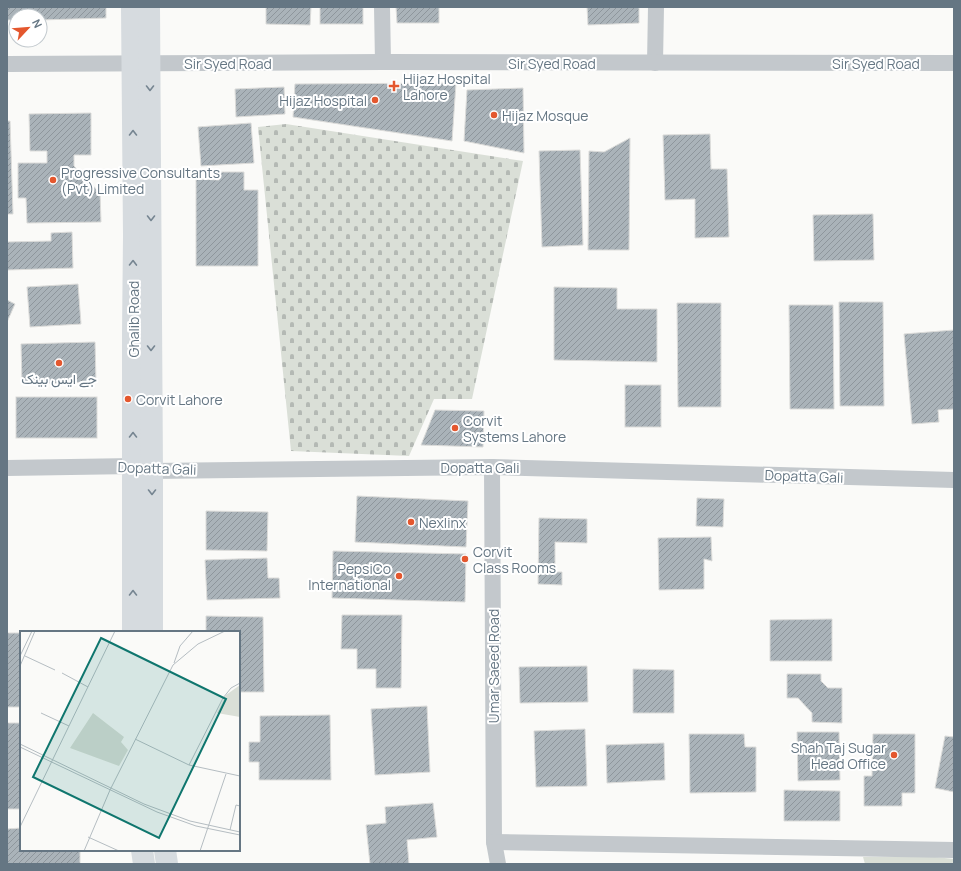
<svg xmlns="http://www.w3.org/2000/svg" width="961" height="871" font-family="Manrope,Vazirmatn,sans-serif">
	<style>
		.cemetery { fill: url(#cemetery-stones) }
		.park { fill: #dadfd7 }
		.building { fill: url(#building-hatch); stroke: #dcdcda }
		.lines { fill: none; stroke-linecap: round; stroke-linejoin: round }
		.street { stroke: #c3c8cc; stroke-width: 16 }
		.secondary { stroke: #d6dbdf; stroke-width: 22 }
		.oneway { stroke: #768591 }
		.poi-dot { fill: #e4572e; stroke: #fff; stroke-width: 1.5 }
		.labels { text-anchor: middle; dominant-baseline: central; stroke-width: 4; stroke-linejoin: round; paint-order: stroke }
		.street-label { font-size: 14px; fill: #657683; stroke: #fff }
		.poi-label { font-size: 14px; fill: #657683; stroke: #fff; text-anchor: start }
		.inset-road { fill: none; stroke: #b5bdc2; stroke-width: 1 }
		.view { fill: #0f766e; fill-opacity: 0.15; stroke: #0f766e; stroke-width: 2 }
		.inset-edge { fill: none; stroke: #657683; stroke-width: 2 }
	</style>
	<defs>
		<pattern id="cemetery-stones" width="16" height="16" patternUnits="userSpaceOnUse"><rect width="16" height="16" fill="#dadfd7"/><path d="M2 7V4a2 2 0 0 1 4 0v3zM10 15v-3a2 2 0 0 1 4 0v3z" fill="#b4b9b4"/></pattern>
		<pattern id="building-hatch" width="6" height="6" patternUnits="userSpaceOnUse"><rect width="6" height="6" fill="#aab3b9"/><path d="M-1 1l2-2M0 6l6-6M5 7l2-2" fill="none" stroke="#8e969c"/></pattern>
	</defs>
	<rect width="100%" height="100%" fill="#fafaf8"/>
	<polygon class="cemetery" points="286,124 523,161 472,399 434,399 409,456 291,451 258,127"/>
	<polygon class="park" points="863,857 935,857 954,859 954,864 865,864"/>
	<g class="building">
		<polygon points="7,7 106,7 106,18 40,20 40,16 16,16 16,20 7,20"/>
		<polygon points="266,7 311,7 310,25 266,24"/>
		<rect x="320" y="7" width="43" height="17"/>
		<polygon points="396,7 439,7 439,23 397,23"/>
		<polygon points="587,7 639,7 639,23 588,25"/>
		<polygon points="456,83 452,141 293,117 295,84"/>
		<polygon points="284,87 285,114 236,117 235,89"/>
		<polygon points="523,88 524,153 464,141 467,90"/>
		<polygon points="91,113 91,155 74,155 74,166 100,193 101,222 27,223 26,198 18,198 18,163 47,163 47,151 30,151 29,114"/>
		<polygon points="7,121 10,121 13,214 7,214"/>
		<polygon points="251,123 254,163 201,166 198,127"/>
		<polygon points="710,134 711,169 727,169 729,237 695,238 695,199 665,200 663,135"/>
		<polygon points="630,138 629,250 588,250 589,151 604,152"/>
		<polygon points="580,150 583,245 542,247 539,151"/>
		<polygon points="219,172 244,172 244,190 258,190 258,266 196,266 196,179 219,180"/>
		<polygon points="873,214 874,260 814,261 813,215"/>
		<polygon points="72,232 73,268 7,270 7,242 51,241 51,233"/>
		<polygon points="78,284 81,324 30,327 27,287"/>
		<polygon points="554,287 617,288 617,309 657,309 657,362 554,360"/>
		<polygon points="7,300 15,304 7,322"/>
		<polygon points="839,302 883,302 884,406 840,406"/>
		<polygon points="677,303 721,303 721,407 678,407"/>
		<polygon points="789,305 833,305 834,409 790,409"/>
		<polygon points="954,330 954,409 938,410 939,422 912,424 904,334"/>
		<polygon points="95,342 96,382 22,384 21,344"/>
		<rect x="625" y="385" width="36" height="42"/>
		<rect x="16" y="397" width="81" height="41"/>
		<polygon points="435,410 484,411 483,447 421,445"/>
		<polygon points="357,496 468,501 466,547 355,542"/>
		<polygon points="697,498 724,499 723,527 696,526"/>
		<polygon points="206,511 268,512 267,551 206,550"/>
		<polygon points="539,518 587,519 587,543 555,542 555,572 562,572 562,585 538,584"/>
		<polygon points="711,537 712,561 704,559 704,589 659,590 658,538"/>
		<polygon points="333,551 466,554 465,602 332,598"/>
		<polygon points="267,558 268,578 279,578 280,598 207,600 205,560"/>
		<polygon points="342,615 402,615 401,688 376,688 376,669 357,669 357,649 341,649"/>
		<polygon points="206,616 263,617 264,692 239,692 239,632 206,632"/>
		<polygon points="832,619 832,661 770,661 770,620"/>
		<rect x="7" y="633" width="14" height="74"/>
		<polygon points="587,666 588,702 520,703 519,667"/>
		<polygon points="633,669 674,670 674,713 633,713"/>
		<polygon points="787,674 821,674 821,681 828,688 842,688 842,723 812,722 812,713 798,698 787,698"/>
		<polygon points="427,706 430,772 375,775 371,709"/>
		<polygon points="330,715 331,780 259,780 259,762 249,762 249,742 260,742 260,716"/>
		<rect x="7" y="723" width="14" height="86"/>
		<polygon points="585,729 587,786 536,787 534,731"/>
		<polygon points="797,732 839,732 840,780 798,781"/>
		<polygon points="689,734 744,734 745,747 756,747 756,792 690,793"/>
		<polygon points="873,734 915,734 915,793 902,793 902,806 864,806 864,776 872,776"/>
		<polygon points="945,736 954,737 954,792 935,788"/>
		<polygon points="664,743 665,780 607,783 606,745"/>
		<polygon points="784,790 840,791 840,821 784,821"/>
		<polygon points="433,803 437,837 407,840 409,864 370,864 366,825 386,823 385,807"/>
		<polygon points="21,828 21,850 80,850 80,864 7,864 7,829"/>
	</g>
	<g class="lines">
		<g class="street">
			<polyline points="382,7 383,62"/>
			<polyline points="655,63 656,7"/>
			<polyline points="7,64 383,62 954,63"/>
			<polyline points="492,467 494,842 498,864"/>
			<polyline points="7,468 134,466 152,471 492,467 954,480"/>
			<polyline points="494,842 954,850"/>
		</g>
		<g class="secondary">
			<polyline points="132,7 134,236 133,334 133,632"/>
			<polyline points="149,7 152,471 152,632"/>
			<polyline points="142,850 144,864"/>
			<polyline points="165,850 167,864"/>
		</g>
	</g>
	<defs><path id="oneway-chevron" d="M-2-3.5L2.5 0L-2 3.5" fill="none" stroke-width="1.6" stroke-linecap="round" stroke-linejoin="round"/></defs>
	<g class="oneway">
		<use href="#oneway-chevron" transform="translate(150 88) rotate(90)"/>
		<use href="#oneway-chevron" transform="translate(133 133) rotate(-90)"/>
		<use href="#oneway-chevron" transform="translate(151 218) rotate(90)"/>
		<use href="#oneway-chevron" transform="translate(133 263) rotate(-89)"/>
		<use href="#oneway-chevron" transform="translate(151 348) rotate(90)"/>
		<use href="#oneway-chevron" transform="translate(133 435) rotate(-90)"/>
		<use href="#oneway-chevron" transform="translate(152 492) rotate(90)"/>
		<use href="#oneway-chevron" transform="translate(133 593) rotate(-90)"/>
	</g>
	<g class="poi-dot">
		<path d="M392 80h4v4h4v4h-4v4h-4v-4h-4v-4h4z"/>
		<circle cx="375" cy="100" r="4"/>
		<circle cx="494" cy="115" r="4"/>
		<circle cx="53" cy="180" r="4"/>
		<circle cx="59" cy="363" r="4"/>
		<circle cx="128" cy="399" r="4"/>
		<circle cx="455" cy="428" r="4"/>
		<circle cx="411" cy="522" r="4"/>
		<circle cx="465" cy="559" r="4"/>
		<circle cx="399" cy="576" r="4"/>
		<circle cx="894" cy="755" r="4"/>
	</g>
	<g class="labels">
		<g class="street-label">
			<text x="228" y="63">Sir Syed Road</text>
			<text x="552" y="63">Sir Syed Road</text>
			<text x="876" y="63">Sir Syed Road</text>
			<text transform="translate(133 319) rotate(-90)">Ghalib Road</text>
			<text x="480" y="467">Dopatta Gali</text>
			<text transform="translate(157 468) rotate(2)">Dopatta Gali</text>
			<text transform="translate(804 476) rotate(2)">Dopatta Gali</text>
			<text transform="translate(493 666) rotate(-90)">Umar Saeed Road</text>
		</g>
		<g class="poi-label">
			<text x="403" y="78">Hijaz Hospital<tspan x="403" dy="16">Lahore</tspan></text>
			<text x="367" y="100" text-anchor="end">Hijaz Hospital</text>
			<text x="502" y="115">Hijaz Mosque</text>
			<text x="61" y="172">Progressive Consultants<tspan x="61" dy="16">(Pvt) Limited</tspan></text>
			<text x="59" y="378" text-anchor="middle">جے ایس بینک</text>
			<text x="136" y="399">Corvit Lahore</text>
			<text x="463" y="420">Corvit<tspan x="463" dy="16">Systems Lahore</tspan></text>
			<text x="419" y="522">Nexlinx</text>
			<text x="473" y="551">Corvit<tspan x="473" dy="16">Class Rooms</tspan></text>
			<text x="391" y="568" text-anchor="end">PepsiCo<tspan x="391" dy="16">International</tspan></text>
			<text x="886" y="747" text-anchor="end">Shah Taj Sugar<tspan x="886" dy="16">Head Office</tspan></text>
		</g>
	</g>
	<g transform="translate(20 631)">
		<rect width="220" height="220" fill="#fafaf8"/>
		<path d="M73,82L104,106L101,111L108,119L99,135L50,117Z" fill="#dadfd7"/>
		<path d="M220,54V86L197,82L206,64Z" fill="#dadfd7"/>
		<path class="inset-road" d="M0,25L12,0M5,25L35,39M154,32L160,15L173,0M0,35L15,0M42,42L68,56M21,82L49,95M115,108L169,134L220,145M0,113L124,173L170,190L220,201M0,116L137,181L176,195L220,204M169,134L203,67L211,57L220,52M0,196L95,0M210,199L216,174L220,175M68,206L99,220M64,220L90,159L153,34L178,13L205,0M180,220L206,143"/>
		<path class="view" d="M81,7L206,68L139,207L13,146Z"/>
		<rect width="220" height="220" class="inset-edge"/>
	</g>
	<rect width="961" height="871" fill="none" stroke="#657683" stroke-width="16"/>
	<g transform="translate(28 28) rotate(64)"><circle r="19" fill="#ffffff" stroke="#c1c8cd"/>
	<path d="M0-3L7 15L0 10L-7 15Z" fill="#e4572e"/>
	<text y="-6" font-size="11" font-weight="bold" text-anchor="middle" fill="#657683">N</text>
	</g>
</svg>
